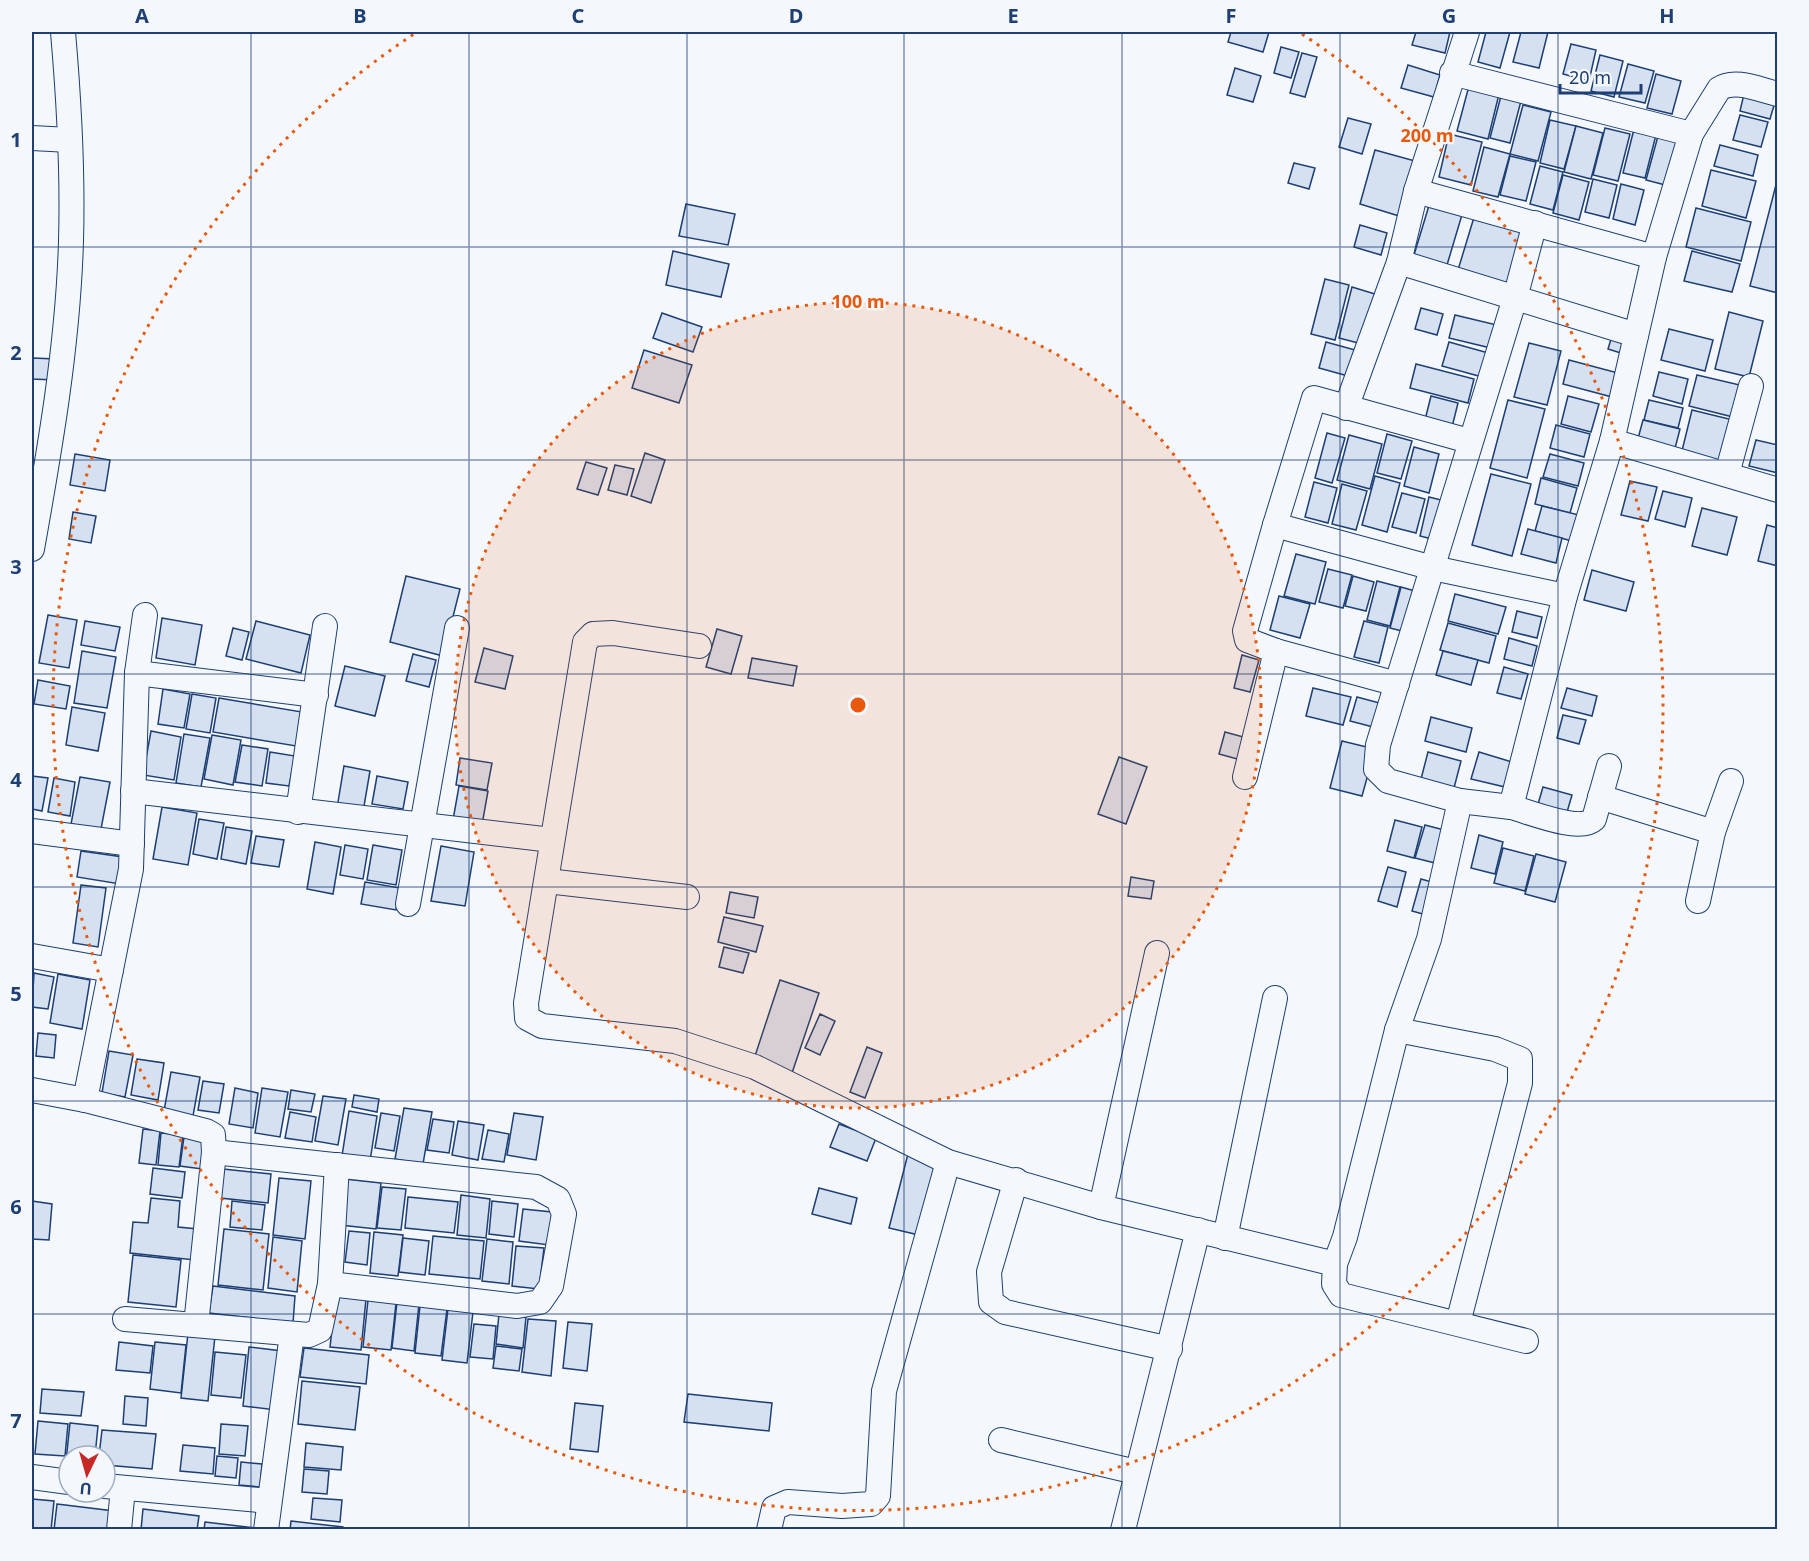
<svg xmlns="http://www.w3.org/2000/svg" width="1809" height="1561" font-family="'Noto Sans',sans-serif">
	<style>
		.building { fill: #d5e0f0; stroke: #1d3f73; stroke-width: 1.5 }
		.lines { fill: none; stroke-linecap: round; stroke-linejoin: round }
		.minor-casing { stroke: #1d3f73; stroke-width: 26 }
		.minor { stroke: #f4f7fb; stroke-width: 24 }
		.grid { fill: none; stroke: #1d3f73; stroke-width: 1.5; stroke-opacity: 0.55 }
		.ring { fill: none; stroke: #e8590c; stroke-width: 3; stroke-dasharray: 3 6 }
		.centre { fill: #e8590c; stroke: #f4f7fb; stroke-width: 3 }
		.ring-label { font-size: 18px; text-anchor: middle; font-weight: bold; fill: #e8590c; stroke: #f4f7fb; stroke-width: 4.5; stroke-linejoin: round; paint-order: stroke }
		.neatline { fill: none; stroke: #1d3f73; stroke-width: 2 }
		.grid-label { font-size: 20px; text-anchor: middle; font-weight: bold; fill: #1d3f73 }
	</style>
	<rect width="100%" height="100%" fill="#f4f7fb"/>
	<g class="building">
		<polygon points="1231,32 1269,32 1263,52 1228,42"/>
		<polygon points="1416,32 1450,32 1445,53 1412,45"/>
		<polygon points="1486,32 1510,32 1500,68 1478,62"/>
		<polygon points="1521,32 1548,32 1539,68 1513,62"/>
		<polygon points="1571,44 1596,50 1589,81 1563,74"/>
		<polygon points="1281,47 1299,52 1291,78 1274,73"/>
		<polygon points="1302,53 1317,57 1305,97 1290,93"/>
		<polygon points="1600,55 1623,61 1614,97 1591,91"/>
		<polygon points="1628,64 1654,71 1645,103 1619,97"/>
		<polygon points="1408,65 1440,75 1434,97 1401,88"/>
		<polygon points="1235,68 1261,76 1253,102 1227,95"/>
		<polygon points="1656,74 1681,81 1672,114 1647,108"/>
		<polygon points="1470,82 1500,90 1488,139 1457,131"/>
		<polygon points="1502,92 1522,97 1510,143 1490,138"/>
		<polygon points="1744,94 1775,102 1770,119 1740,111"/>
		<polygon points="1523,105 1551,112 1538,161 1510,154"/>
		<polygon points="1740,115 1768,122 1761,147 1733,140"/>
		<polygon points="1348,118 1371,124 1362,154 1339,147"/>
		<polygon points="1550,120 1576,126 1564,169 1540,163"/>
		<polygon points="1635,125 1657,131 1645,178 1623,173"/>
		<polygon points="1576,126 1603,133 1591,179 1564,172"/>
		<polygon points="1605,128 1630,134 1618,181 1593,175"/>
		<polygon points="1449,134 1482,142 1471,185 1439,177"/>
		<polygon points="1658,136 1685,143 1673,187 1646,180"/>
		<polygon points="1720,145 1758,155 1753,176 1714,166"/>
		<polygon points="1484,147 1510,154 1498,197 1473,191"/>
		<polygon points="1375,150 1415,161 1399,216 1360,204"/>
		<polygon points="1510,156 1536,162 1526,201 1500,195"/>
		<polygon points="1294,163 1315,168 1309,189 1288,183"/>
		<polygon points="1540,166 1563,172 1553,210 1530,204"/>
		<polygon points="1711,170 1756,181 1746,218 1702,206"/>
		<polygon points="1563,175 1589,182 1579,220 1553,213"/>
		<polygon points="1778,177 1778,293 1750,286"/>
		<polygon points="1593,179 1617,185 1609,218 1585,212"/>
		<polygon points="1621,184 1644,190 1635,225 1613,219"/>
		<polygon points="1431,199 1464,208 1447,265 1414,255"/>
		<polygon points="686,204 735,214 728,245 679,236"/>
		<polygon points="1696,208 1751,222 1741,261 1686,247"/>
		<polygon points="1475,214 1530,230 1513,286 1458,270"/>
		<polygon points="1360,225 1387,233 1381,255 1354,247"/>
		<polygon points="673,251 729,264 721,297 666,285"/>
		<polygon points="1692,251 1740,264 1732,292 1684,281"/>
		<polygon points="1325,279 1349,285 1335,340 1311,334"/>
		<polygon points="1352,287 1375,294 1362,344 1339,338"/>
		<polygon points="1421,308 1443,314 1437,335 1415,329"/>
		<polygon points="1729,312 1763,321 1749,377 1715,369"/>
		<polygon points="662,313 702,327 693,352 653,338"/>
		<polygon points="1455,315 1501,326 1495,349 1449,338"/>
		<polygon points="1669,329 1713,340 1705,371 1661,360"/>
		<polygon points="1612,336 1627,340 1624,354 1608,349"/>
		<polygon points="1326,342 1355,350 1348,376 1319,368"/>
		<polygon points="1449,342 1492,354 1486,378 1442,366"/>
		<polygon points="1529,343 1561,351 1547,405 1514,397"/>
		<polygon points="644,350 692,365 679,403 632,388"/>
		<polygon points="32,358 56,359 55,380 32,379"/>
		<polygon points="1569,360 1618,373 1612,397 1563,384"/>
		<polygon points="1416,364 1474,379 1468,403 1410,388"/>
		<polygon points="1659,372 1688,379 1682,404 1653,396"/>
		<polygon points="1697,375 1744,386 1737,418 1689,406"/>
		<polygon points="1431,396 1458,403 1452,427 1425,420"/>
		<polygon points="1568,396 1599,404 1591,432 1561,424"/>
		<polygon points="1508,400 1545,409 1527,478 1490,468"/>
		<polygon points="1649,400 1683,408 1678,428 1644,420"/>
		<polygon points="1692,410 1733,420 1721,469 1680,459"/>
		<polygon points="1643,420 1680,429 1673,456 1636,446"/>
		<polygon points="1556,425 1590,434 1584,457 1550,448"/>
		<polygon points="1327,433 1345,438 1332,483 1315,478"/>
		<polygon points="1387,434 1412,441 1401,479 1377,473"/>
		<polygon points="1349,435 1382,444 1370,489 1337,480"/>
		<polygon points="1756,440 1778,445 1778,473 1749,466"/>
		<polygon points="1414,447 1439,454 1429,493 1404,486"/>
		<polygon points="645,453 665,460 651,503 631,496"/>
		<polygon points="75,454 110,460 105,491 70,485"/>
		<polygon points="1550,454 1584,463 1578,486 1543,477"/>
		<polygon points="586,462 607,468 598,495 577,489"/>
		<polygon points="615,465 634,469 627,495 608,490"/>
		<polygon points="1491,474 1531,484 1512,556 1472,545"/>
		<polygon points="1375,476 1400,483 1387,532 1362,525"/>
		<polygon points="1541,478 1577,488 1570,513 1535,504"/>
		<polygon points="1630,481 1657,487 1648,521 1621,515"/>
		<polygon points="1314,482 1337,488 1328,523 1305,517"/>
		<polygon points="1342,484 1367,491 1356,530 1332,524"/>
		<polygon points="1663,491 1692,498 1685,527 1655,519"/>
		<polygon points="1402,493 1425,499 1416,533 1392,527"/>
		<polygon points="1429,497 1445,501 1436,540 1420,536"/>
		<polygon points="1542,506 1579,515 1572,541 1535,531"/>
		<polygon points="1702,508 1737,517 1727,555 1692,546"/>
		<polygon points="73,512 96,516 91,543 69,539"/>
		<polygon points="1767,525 1778,528 1778,566 1758,561"/>
		<polygon points="1528,529 1562,538 1556,563 1521,554"/>
		<polygon points="1296,554 1326,562 1315,604 1284,596"/>
		<polygon points="1328,569 1352,575 1343,608 1319,602"/>
		<polygon points="1592,570 1634,582 1626,611 1584,600"/>
		<polygon points="406,576 460,589 443,656 390,642"/>
		<polygon points="1353,576 1374,582 1366,611 1345,606"/>
		<polygon points="1377,581 1400,587 1390,626 1367,620"/>
		<polygon points="1401,587 1422,593 1410,633 1390,628"/>
		<polygon points="1455,594 1506,607 1498,634 1448,621"/>
		<polygon points="1279,596 1310,604 1300,638 1270,630"/>
		<polygon points="1517,611 1542,617 1537,638 1512,632"/>
		<polygon points="48,615 77,620 69,668 39,663"/>
		<polygon points="162,618 202,625 195,665 156,658"/>
		<polygon points="85,621 120,627 115,651 81,645"/>
		<polygon points="256,621 310,635 301,673 246,659"/>
		<polygon points="1364,621 1388,627 1379,663 1354,657"/>
		<polygon points="1448,623 1496,636 1489,663 1440,650"/>
		<polygon points="233,628 249,632 242,660 226,656"/>
		<polygon points="717,629 742,636 731,674 706,667"/>
		<polygon points="1509,638 1537,646 1532,666 1504,659"/>
		<polygon points="484,648 513,656 505,689 475,682"/>
		<polygon points="82,651 116,657 107,708 74,703"/>
		<polygon points="1443,651 1478,660 1471,685 1436,675"/>
		<polygon points="413,654 436,660 429,687 406,681"/>
		<polygon points="1242,655 1259,660 1250,692 1234,688"/>
		<polygon points="752,658 797,666 793,686 748,678"/>
		<polygon points="345,666 385,676 375,716 335,706"/>
		<polygon points="1504,667 1528,674 1521,699 1497,693"/>
		<polygon points="38,680 70,686 66,709 34,704"/>
		<polygon points="1313,688 1351,697 1343,725 1306,716"/>
		<polygon points="1567,688 1597,696 1592,716 1561,708"/>
		<polygon points="163,689 190,694 184,728 158,724"/>
		<polygon points="192,694 216,698 210,733 186,729"/>
		<polygon points="1357,697 1387,705 1381,729 1350,721"/>
		<polygon points="219,698 302,712 296,746 213,732"/>
		<polygon points="72,707 105,713 98,751 66,745"/>
		<polygon points="1563,715 1586,720 1579,744 1557,738"/>
		<polygon points="1431,717 1472,728 1466,752 1425,741"/>
		<polygon points="151,731 181,737 174,780 143,775"/>
		<polygon points="1225,732 1247,738 1241,760 1219,754"/>
		<polygon points="184,734 210,738 201,787 176,783"/>
		<polygon points="212,735 241,740 233,785 204,779"/>
		<polygon points="1342,741 1375,749 1362,796 1330,788"/>
		<polygon points="242,745 268,749 262,786 235,782"/>
		<polygon points="270,752 295,756 289,786 266,783"/>
		<polygon points="1428,752 1461,761 1454,788 1421,779"/>
		<polygon points="1479,752 1512,762 1505,787 1471,779"/>
		<polygon points="1119,757 1147,767 1126,824 1098,814"/>
		<polygon points="460,758 492,763 487,790 456,785"/>
		<polygon points="344,766 370,771 363,812 337,808"/>
		<polygon points="32,776 48,778 42,811 32,809"/>
		<polygon points="377,776 408,782 403,809 372,804"/>
		<polygon points="80,777 110,782 101,829 71,824"/>
		<polygon points="54,778 75,782 70,816 48,812"/>
		<polygon points="459,786 488,791 482,825 453,820"/>
		<polygon points="1543,787 1572,795 1565,819 1536,811"/>
		<polygon points="162,807 197,813 188,865 153,859"/>
		<polygon points="199,819 224,823 217,859 193,854"/>
		<polygon points="1395,820 1422,827 1414,858 1387,851"/>
		<polygon points="1425,825 1448,831 1439,864 1415,858"/>
		<polygon points="226,827 252,831 246,864 221,859"/>
		<polygon points="1479,835 1503,842 1495,874 1471,868"/>
		<polygon points="256,836 284,840 279,867 251,863"/>
		<polygon points="315,842 341,847 333,894 307,889"/>
		<polygon points="345,845 368,849 363,879 340,875"/>
		<polygon points="373,845 402,850 396,885 367,880"/>
		<polygon points="441,846 474,852 465,906 431,901"/>
		<polygon points="1503,848 1534,856 1525,891 1494,883"/>
		<polygon points="81,851 123,857 120,884 77,877"/>
		<polygon points="1536,854 1566,862 1555,902 1525,894"/>
		<polygon points="1388,867 1406,872 1397,907 1378,901"/>
		<polygon points="1131,877 1154,881 1151,899 1128,896"/>
		<polygon points="1421,879 1439,884 1430,916 1412,911"/>
		<polygon points="365,882 400,888 396,910 361,904"/>
		<polygon points="81,885 106,888 98,947 73,943"/>
		<polygon points="730,892 758,897 754,918 726,913"/>
		<polygon points="724,917 763,926 756,952 718,942"/>
		<polygon points="724,947 749,953 743,973 719,967"/>
		<polygon points="34,973 54,977 48,1009 32,1007"/>
		<polygon points="58,974 90,980 82,1029 50,1023"/>
		<polygon points="780,980 819,993 791,1076 753,1062"/>
		<polygon points="820,1014 835,1021 820,1055 805,1048"/>
		<polygon points="38,1033 56,1035 54,1058 36,1056"/>
		<polygon points="867,1047 882,1053 865,1098 850,1092"/>
		<polygon points="109,1051 133,1055 125,1097 102,1093"/>
		<polygon points="137,1059 164,1063 158,1100 131,1095"/>
		<polygon points="171,1072 200,1077 193,1116 164,1111"/>
		<polygon points="203,1081 224,1084 219,1113 198,1110"/>
		<polygon points="235,1088 258,1093 253,1128 229,1124"/>
		<polygon points="262,1088 288,1092 280,1137 255,1133"/>
		<polygon points="291,1090 315,1094 311,1112 288,1109"/>
		<polygon points="354,1095 379,1099 377,1112 352,1107"/>
		<polygon points="323,1096 346,1099 338,1145 315,1141"/>
		<polygon points="404,1108 432,1112 423,1164 395,1159"/>
		<polygon points="349,1111 377,1116 370,1161 342,1156"/>
		<polygon points="290,1112 316,1117 312,1142 285,1138"/>
		<polygon points="381,1113 400,1116 394,1151 375,1148"/>
		<polygon points="514,1113 543,1117 536,1160 507,1155"/>
		<polygon points="433,1119 454,1122 449,1153 427,1150"/>
		<polygon points="458,1121 484,1125 478,1160 452,1155"/>
		<polygon points="839,1124 876,1138 867,1161 830,1147"/>
		<polygon points="143,1129 160,1131 156,1165 139,1163"/>
		<polygon points="488,1130 509,1134 504,1162 482,1159"/>
		<polygon points="161,1133 183,1135 179,1167 158,1165"/>
		<polygon points="184,1137 206,1140 202,1169 180,1166"/>
		<polygon points="909,1150 938,1157 919,1235 889,1228"/>
		<polygon points="153,1168 185,1172 182,1198 150,1194"/>
		<polygon points="223,1169 271,1174 268,1203 220,1198"/>
		<polygon points="279,1178 311,1181 305,1239 273,1235"/>
		<polygon points="345,1179 381,1183 376,1229 340,1225"/>
		<polygon points="382,1187 406,1189 401,1230 377,1228"/>
		<polygon points="819,1188 857,1198 851,1224 812,1214"/>
		<polygon points="461,1195 490,1199 486,1238 457,1235"/>
		<polygon points="408,1197 458,1202 454,1233 405,1228"/>
		<polygon points="151,1198 180,1201 178,1227 198,1229 195,1260 130,1253 133,1222 148,1223"/>
		<polygon points="32,1201 52,1204 49,1240 32,1239"/>
		<polygon points="232,1201 265,1205 262,1230 230,1227"/>
		<polygon points="492,1201 518,1204 514,1237 489,1234"/>
		<polygon points="523,1209 552,1212 549,1245 519,1241"/>
		<polygon points="224,1229 269,1234 263,1290 218,1285"/>
		<polygon points="349,1231 370,1233 367,1265 345,1262"/>
		<polygon points="374,1232 403,1235 398,1276 370,1273"/>
		<polygon points="433,1236 484,1241 480,1279 429,1274"/>
		<polygon points="273,1237 302,1241 297,1292 268,1288"/>
		<polygon points="403,1238 429,1241 425,1275 399,1272"/>
		<polygon points="487,1239 513,1242 509,1284 482,1281"/>
		<polygon points="516,1246 544,1248 539,1289 512,1286"/>
		<polygon points="133,1255 181,1260 176,1307 128,1302"/>
		<polygon points="213,1286 295,1296 293,1323 209,1313"/>
		<polygon points="336,1295 366,1299 361,1350 330,1347"/>
		<polygon points="368,1300 396,1303 391,1350 363,1347"/>
		<polygon points="397,1302 419,1304 414,1351 392,1348"/>
		<polygon points="420,1306 447,1309 441,1356 415,1353"/>
		<polygon points="448,1309 473,1312 467,1363 442,1360"/>
		<polygon points="499,1314 526,1317 523,1348 496,1344"/>
		<polygon points="528,1319 556,1321 551,1376 522,1372"/>
		<polygon points="568,1322 592,1324 587,1371 563,1368"/>
		<polygon points="474,1324 496,1326 493,1359 470,1357"/>
		<polygon points="188,1333 215,1336 208,1401 181,1398"/>
		<polygon points="119,1342 153,1346 150,1373 116,1370"/>
		<polygon points="155,1342 186,1345 181,1393 150,1389"/>
		<polygon points="496,1346 522,1349 519,1371 493,1368"/>
		<polygon points="249,1347 282,1351 276,1410 243,1406"/>
		<polygon points="304,1348 369,1355 366,1384 300,1377"/>
		<polygon points="215,1352 246,1355 241,1398 211,1395"/>
		<polygon points="302,1381 360,1387 355,1430 298,1424"/>
		<polygon points="42,1389 84,1392 81,1416 40,1413"/>
		<polygon points="688,1394 772,1403 769,1431 684,1422"/>
		<polygon points="125,1396 148,1398 146,1426 123,1424"/>
		<polygon points="575,1403 603,1406 598,1452 570,1449"/>
		<polygon points="38,1421 68,1424 65,1456 35,1454"/>
		<polygon points="70,1423 98,1426 95,1456 69,1456 69,1462 66,1461"/>
		<polygon points="221,1424 248,1426 245,1456 219,1454"/>
		<polygon points="102,1430 156,1434 152,1469 105,1465 105,1456 99,1456"/>
		<polygon points="306,1443 343,1447 341,1470 304,1467"/>
		<polygon points="183,1445 215,1448 213,1474 180,1471"/>
		<polygon points="217,1456 238,1458 236,1478 215,1476"/>
		<polygon points="241,1462 262,1464 260,1487 239,1485"/>
		<polygon points="304,1469 329,1471 327,1494 302,1492"/>
		<polygon points="313,1498 342,1500 340,1522 311,1519"/>
		<polygon points="32,1499 54,1501 51,1530 32,1530"/>
		<polygon points="57,1504 114,1511 111,1530 54,1530"/>
		<polygon points="143,1509 199,1516 197,1530 141,1530"/>
		<polygon points="291,1521 343,1527 343,1530 290,1530"/>
		<polygon points="205,1522 255,1528 255,1530 204,1530"/>
	</g>
	<g class="lines">
		<g class="minor-casing">
			<g id="minor">
				<polyline points="1452,73 1691,134"/>
				<polyline points="32,138 70,140"/>
				<polyline points="1416,191 1654,257"/>
				<path d="M1535,223L1515,298L1378,745L1376,769L1388,781L1460,801L1511,807L1565,596L1612,441L1654,257L1691,134L1719,89C1735,78 1760,90 1778,94"/>
				<polyline points="1399,262 1636,335"/>
				<polyline points="1346,408 1399,262 1416,191 1467,32"/>
				<polyline points="1469,441 1314,398 1275,525 1433,568 1565,596"/>
				<polyline points="1612,441 1778,490"/>
				<polyline points="1727,474 1751,386"/>
				<polyline points="1275,525 1245,631 1247,640 1276,651 1397,684"/>
				<path d="M32,549C50,448 68,345 71,241C73,172 69,101 63,32"/>
				<polyline points="699,646 613,633 593,634 585,642 526,1003 527,1018 542,1026 675,1041 755,1067 948,1162 1101,1207 1335,1264 1345,1237 1397,1030 1429,939 1460,801"/>
				<polyline points="137,673 316,695"/>
				<polyline points="1245,777 1276,651"/>
				<polyline points="133,791 552,840"/>
				<polyline points="1600,797 1713,832"/>
				<path d="M1511,807C1530,812 1580,833 1594,819L1609,766"/>
				<polyline points="298,812 325,626"/>
				<polyline points="32,831 132,844"/>
				<polyline points="547,881 687,897"/>
				<polyline points="1698,901 1713,832 1731,781"/>
				<polyline points="408,904 457,628"/>
				<polyline points="32,956 111,970"/>
				<polyline points="1397,1030 1495,1049 1520,1059 1520,1083 1458,1323"/>
				<polyline points="32,1090 85,1100 206,1131 213,1135 214,1152 196,1325"/>
				<polyline points="85,1100 131,869 137,673 145,615"/>
				<polyline points="214,1152 536,1187 558,1199 564,1214 551,1286 540,1302 517,1306 330,1284"/>
				<polyline points="1016,1180 989,1272 991,1302 1005,1312 1170,1349"/>
				<polyline points="1101,1207 1157,953"/>
				<polyline points="1225,1238 1275,998"/>
				<polyline points="1335,1264 1334,1284 1341,1295 1526,1341"/>
				<polyline points="125,1319 309,1335 320,1330 330,1284 337,1165"/>
				<polyline points="1001,1440 1136,1472"/>
				<polyline points="32,1477 69,1482"/>
				<polyline points="105,1486 269,1501"/>
				<polyline points="119,1530 123,1488"/>
				<polyline points="266,1530 292,1334"/>
				<polyline points="769,1530 774,1508 788,1502 842,1506 871,1504 878,1496 884,1391 948,1162"/>
				<polyline points="1123,1530 1198,1230"/>
			</g>
		</g>
		<use href="#minor" class="minor"/>
	</g>
	<path class="grid" d="M251,32V1530M469,32V1530M687,32V1530M904,32V1530M1122,32V1530M1340,32V1530M1558,32V1530M32,247H1778M32,460H1778M32,674H1778M32,887H1778M32,1101H1778M32,1314H1778"/>
	<circle cx="858" cy="705" r="403" fill="#e8590c" fill-opacity=".12"/>
	<g class="ring">
		<circle cx="858" cy="705" r="403"/>
		<path d="M1302 34A805 805 0 1 1 414 34"/>
	</g>
	<circle cx="858" cy="705" r="9" class="centre"/>
	<g class="ring-label">
		<text x="1427" y="142">200 m</text>
		<text x="858" y="308">100 m</text>
	</g>
	<rect width="1809" height="1561" fill="none" stroke="#f4f7fb" stroke-width="66"/>
	<g transform="translate(87 1474) rotate(185)"><circle r="28" fill="#f4f7fb" stroke="#9eadc5" stroke-width="1.5"/>
	<path d="M0-4.5L10 22L0 15L-10 22Z" fill="#c62828"/>
	<text y="-9" font-size="16" font-weight="bold" text-anchor="middle" fill="#1d3f73">U</text>
	</g>
	<path d="M1560 84v9h81v-9" fill="none" stroke="#1d3f73" stroke-width="3"/>
	<text x="1569" y="84" font-size="18" fill="#1d3f73" stroke="#f4f7fb" stroke-width="4.5" paint-order="stroke">20 m</text>
	<rect x="33" y="33" width="1743" height="1495" class="neatline"/>
	<g class="grid-label">
		<text x="142" y="23">A</text>
		<text x="360" y="23">B</text>
		<text x="578" y="23">C</text>
		<text x="796" y="23">D</text>
		<text x="1013" y="23">E</text>
		<text x="1231" y="23">F</text>
		<text x="1449" y="23">G</text>
		<text x="1667" y="23">H</text>
		<text x="16" y="147">1</text>
		<text x="16" y="360">2</text>
		<text x="16" y="574">3</text>
		<text x="16" y="787">4</text>
		<text x="16" y="1001">5</text>
		<text x="16" y="1214">6</text>
		<text x="16" y="1428">7</text>
	</g>
</svg>
